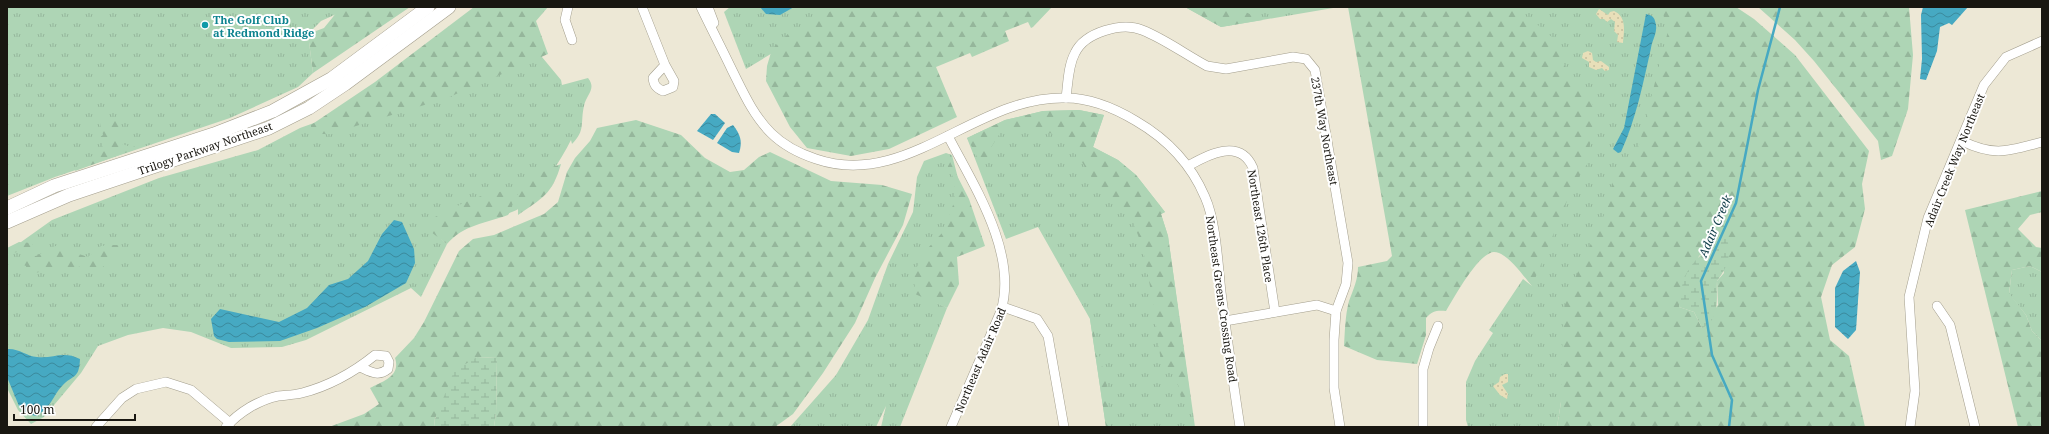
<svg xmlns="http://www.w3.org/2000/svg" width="2049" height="434" font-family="'Noto Serif',serif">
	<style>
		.grass { fill: url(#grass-tufts) }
		.forest { fill: url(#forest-firs); fill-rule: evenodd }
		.wetland { fill: url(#wetland-marsh) }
		.sand { fill: url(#sand-dots) }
		.water { fill: url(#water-waves) }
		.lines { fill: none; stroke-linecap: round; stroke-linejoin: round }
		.stream { stroke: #46a9c2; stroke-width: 2.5 }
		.street-casing { stroke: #a39e8d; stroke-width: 10 }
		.secondary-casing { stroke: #a39e8d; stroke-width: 14 }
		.street { stroke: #fff; stroke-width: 9 }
		.secondary { stroke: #fff; stroke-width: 13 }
		.culture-dot { fill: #0f9aa8; stroke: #fff; stroke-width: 1.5 }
		.labels { text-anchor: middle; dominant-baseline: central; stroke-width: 4; stroke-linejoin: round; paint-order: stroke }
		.culture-label { font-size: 11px; font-weight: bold; fill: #0d838f; stroke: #fff; text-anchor: start }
		.street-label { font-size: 11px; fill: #191711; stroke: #fff }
		.water-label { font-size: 12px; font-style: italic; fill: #18444f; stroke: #fff }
	</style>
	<defs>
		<pattern id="grass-tufts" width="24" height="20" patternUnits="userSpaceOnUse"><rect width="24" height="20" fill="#aed5b5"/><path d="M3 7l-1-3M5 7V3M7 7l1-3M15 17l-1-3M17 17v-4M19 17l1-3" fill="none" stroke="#95b69b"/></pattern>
		<pattern id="forest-firs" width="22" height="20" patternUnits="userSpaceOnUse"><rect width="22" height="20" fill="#aed5b5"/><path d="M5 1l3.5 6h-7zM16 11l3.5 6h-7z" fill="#95b69b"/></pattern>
		<pattern id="wetland-marsh" width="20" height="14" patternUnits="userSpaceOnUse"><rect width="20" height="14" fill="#aed5b5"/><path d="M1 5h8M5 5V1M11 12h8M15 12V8" fill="none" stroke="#95b69b"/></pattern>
		<pattern id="sand-dots" width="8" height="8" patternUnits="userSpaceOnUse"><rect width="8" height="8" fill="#e8dfb9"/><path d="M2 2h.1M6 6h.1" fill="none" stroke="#c6bf9e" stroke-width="1.8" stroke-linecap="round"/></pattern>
		<pattern id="water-waves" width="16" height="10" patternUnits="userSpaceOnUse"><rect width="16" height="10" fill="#46a9c2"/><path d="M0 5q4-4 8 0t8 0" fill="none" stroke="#3a899c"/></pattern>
	</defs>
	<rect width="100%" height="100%" fill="#ede8d6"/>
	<g class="grass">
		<polygon points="7,7 352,7 321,21 308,34 313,73 298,87 230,118 55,177 7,196"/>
		<polygon points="730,7 849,7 746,69 724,12"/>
		<polygon points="1185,7 1339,7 1221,27"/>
		<polygon points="1370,7 1671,7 1680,16 1561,402 1557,427 1468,427 1466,420 1466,382 1475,361 1493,333 1489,330 1523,279 1532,286"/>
		<path d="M537,51L561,80L562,85L588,78C597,89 586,95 584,106C580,123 586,130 572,144L571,140C562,158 538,197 522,207C504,218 468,224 448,229L441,239L447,244L421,297L411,288L306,340L282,347L231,348L191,332L163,328L128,335L98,346L81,373L44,417L31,424L18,410L7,388V252L52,220L159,178L258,150L300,128L350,110Z"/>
		<polygon points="1079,110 1104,115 1093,147 1118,160 1136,175 1165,212 1161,214 1168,236 1195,427 1106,427 1090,319 1038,227 1006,239 967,138 1005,120 1043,111"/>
		<polygon points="946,153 952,155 966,209 933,301 947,308 900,427 881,427 886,406 876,427 790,427 836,375 868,320 888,264 913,212 917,177 924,161"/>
		<polygon points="2030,266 2042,272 2042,341 2032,331 2026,315 2009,294 2012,270"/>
	</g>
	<g class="forest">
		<polygon points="341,7 410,7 313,73 308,34 324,28"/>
		<polygon points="474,7 548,7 536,21 548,54 447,98 330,134 313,134 311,129 311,125 375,82"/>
		<polygon points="838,7 1052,7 1033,27 1031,28 1028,22 1005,31 1009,41 972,57 970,53 936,67 957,117 889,149 851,156 807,148 790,127 766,81 767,66 772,49 787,35"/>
		<path d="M1185,7H1209L1213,11C1231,2 1246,13 1263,20L1221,27Z"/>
		<path d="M1348,7H1513L1542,28L1554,39L1569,76L1592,100L1594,117L1587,165L1574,184L1532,286C1524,277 1507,252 1494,252C1478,253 1454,298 1446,311C1437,310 1432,311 1426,318V335L1417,364L1377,360L1344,346C1345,331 1345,316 1349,301C1353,290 1358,280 1358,267L1387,261L1392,256Z"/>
		<path d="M1661,7H1736L1754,19L1795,55L1869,151L1862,184L1865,209L1855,247L1832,265L1821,297L1830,340L1849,356L1865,427H1557L1561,402L1563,317L1566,298L1609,204L1613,176L1637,153L1668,31ZM1716,237L1724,273L1717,281L1718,305L1702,328L1694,312L1679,307L1699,256L1712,246Z"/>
		<polygon points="1758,7 1909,7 1913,55 1908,109 1892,156 1881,160 1878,141 1814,61 1795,40"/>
		<polygon points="1079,110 1104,115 1093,147 1118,160 1136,175 1165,212 1161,214 1168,236 1190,395 1181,398 1177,380 1171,369 1162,370 1153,302 1143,249 1131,216 1099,189 1080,159 1064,140 1050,133 1027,126 1002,130 992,146 988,161 980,162 967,138 1005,120 1043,111"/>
		<polygon points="117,117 122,134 119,143 128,146 134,146 136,149 75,171 79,162 104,151 100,137 103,135 100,123"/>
		<path d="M636,120L681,135L705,158L730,172L744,170L759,157L770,152L831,181L882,185L912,194L903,225L875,278L855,323L823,373L793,414L775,427H494L496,413L497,358L477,357L435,418L434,427H329L364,414L379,404L370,388C383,381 401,376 395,358L414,338L424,322L459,251L473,239L494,235L544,214L558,202L567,172L575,158L590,141L597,128Z"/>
		<polygon points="947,156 969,199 985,246 957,257 959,284 947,308 915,294 914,272 928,248 942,233 955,200 954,179 944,159"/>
		<path d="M561,164C552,195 542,198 518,215V189L547,169Z"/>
		<path d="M507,191C514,199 514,207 508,215C486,223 463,225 447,244L427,229L431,219C456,207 478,193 507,191Z"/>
		<polygon points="2042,191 2042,212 2030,215 2018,229 2036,247 2042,248 2042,272 2030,266 2012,270 2009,293 2026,315 2032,331 2042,341 2042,427 2018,427 1965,210"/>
		<polygon points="19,242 31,243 35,247 33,250 20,251 7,255 7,248"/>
		<polygon points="110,245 122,245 122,253 97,271 91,273 88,265 67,269 49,269 29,275 26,266 19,263 20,255 36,256 55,246 88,257 101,246"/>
		<polygon points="1092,317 1095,340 1106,380 1111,427 1106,427 1090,319"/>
	</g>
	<g class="wetland">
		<path d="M1725,235C1733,251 1728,267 1717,281C1716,299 1721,319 1702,328L1694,312L1679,307C1680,288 1685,269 1700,256C1707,249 1712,246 1716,237Z"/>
		<polygon points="477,357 497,358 496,413 494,427 434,427 435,419 454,371"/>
	</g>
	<g class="sand">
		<path d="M1599,9L1608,15L1610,12L1614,11C1627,17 1624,31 1623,43L1617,42L1618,35L1614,31L1615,22L1611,19L1607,22L1604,19H1600L1596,14Z"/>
		<polygon points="1588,51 1592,53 1593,60 1596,62 1601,61 1609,67 1609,70 1605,71 1602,68 1596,70 1589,67 1589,62 1582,58 1583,53"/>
		<polygon points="1505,374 1508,374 1508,382 1502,385 1508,394 1507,399 1500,395 1493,386 1499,382 1500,377"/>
	</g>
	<g class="water">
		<polygon points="760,7 794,7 780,15 766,14"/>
		<polygon points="1923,7 1968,7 1952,25 1949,23 1940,27 1937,51 1926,80 1920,79 1922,59 1921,15"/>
		<path d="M1646,14C1650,15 1654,16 1655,21C1659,31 1652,40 1651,48C1643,84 1636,119 1621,152L1618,153L1613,149L1624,128Z"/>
		<polygon points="711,114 715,114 725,123 713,140 697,131"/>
		<path d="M733,125C740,134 743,141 739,153L732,152L717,143L727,128Z"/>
		<polygon points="394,220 402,222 414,249 415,263 406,283 365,307 317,328 280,341 229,342 217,339 214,336 211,319 220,309 279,322 307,308 329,285 348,279 368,261 382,234"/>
		<polygon points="1856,261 1860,272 1856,330 1848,339 1835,327 1835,288 1843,271"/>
		<path d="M7,349C19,348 26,356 37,357C53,359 63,350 80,359C79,380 73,374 62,386C52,397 52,407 36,416L28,414L19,406L7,377Z"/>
	</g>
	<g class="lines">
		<polyline class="stream" points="1729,427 1732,400 1712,355 1701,281 1736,203 1758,90 1780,7"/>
		<g class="street-casing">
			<g id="street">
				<polyline points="568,7 565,20 572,40"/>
				<path d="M642,7L665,65L674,81L673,87L663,91C656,88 654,85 653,78L665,65"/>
				<path d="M701,7C711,28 722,49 732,70C743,92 753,115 771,133C783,145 801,154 816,159C907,190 976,95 1066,98C1090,98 1116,109 1136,121C1167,139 1191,164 1205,197C1216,221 1218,265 1221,292C1227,337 1233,382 1240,427"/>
				<polyline points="708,7 714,23"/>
				<path d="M1066,98C1068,83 1068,66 1075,53C1085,32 1122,22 1142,30C1165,39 1186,55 1207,66L1226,69L1293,57L1306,59L1315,70L1348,263L1346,284L1336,311L1334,340V388L1340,427"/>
				<path d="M948,136C974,186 1018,253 1001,311L951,427"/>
				<path d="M1962,141C1995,157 2008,151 2042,142"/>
				<path d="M1188,166C1209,154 1240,138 1253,168L1275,312"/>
				<polyline points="1937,306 1950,325 1975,427"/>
				<polyline points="1003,307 1037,319 1048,336 1064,427"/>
				<polyline points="1225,321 1317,305 1336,311"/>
				<polyline points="96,427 122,398 136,389 166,382 191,390 230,423"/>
				<path d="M226,427C239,412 259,400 278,396C286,395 294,395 302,393C329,386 354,372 375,355L386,356L389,362L388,369C378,377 371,372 360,367"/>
				<polyline points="1423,427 1423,369 1429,348 1438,326"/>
				<polyline points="1910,427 1915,391 1909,297 1928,218 1984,85 2006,57 2042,41"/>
			</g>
		</g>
		<g class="secondary-casing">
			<g id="secondary">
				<polyline points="7,208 54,186 214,134 273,111 331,79 428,7"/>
				<polyline points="7,222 69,195 269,128 309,108 345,84 449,7"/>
			</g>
		</g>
		<use href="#street" class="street"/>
		<use href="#secondary" class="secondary"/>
	</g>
	<circle class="culture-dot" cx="205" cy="25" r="4"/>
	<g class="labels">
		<g class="culture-label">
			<text x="213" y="19">The Golf Club<tspan x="213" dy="13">at Redmond Ridge</tspan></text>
		</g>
		<g class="street-label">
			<text transform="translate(1325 131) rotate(80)">237th Way Northeast</text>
			<text transform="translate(205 148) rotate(-19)">Trilogy Parkway Northeast</text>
			<text transform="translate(1954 160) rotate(-68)">Adair Creek Way Northeast</text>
			<text transform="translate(1261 226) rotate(81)">Northeast 126th Place</text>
			<text transform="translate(1222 299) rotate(82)">Northeast Greens Crossing Road</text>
			<text transform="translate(980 360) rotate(-67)">Northeast Adair Road</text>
		</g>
		<g class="water-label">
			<text transform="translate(1715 226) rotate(-67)">Adair Creek</text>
		</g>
	</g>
	<rect width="2049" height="434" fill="none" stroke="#191711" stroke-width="16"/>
	<path d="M14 414v6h121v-6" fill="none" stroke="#191711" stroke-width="2"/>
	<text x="20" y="414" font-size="12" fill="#191711" stroke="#ffffff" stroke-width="3" paint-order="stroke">100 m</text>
</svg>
